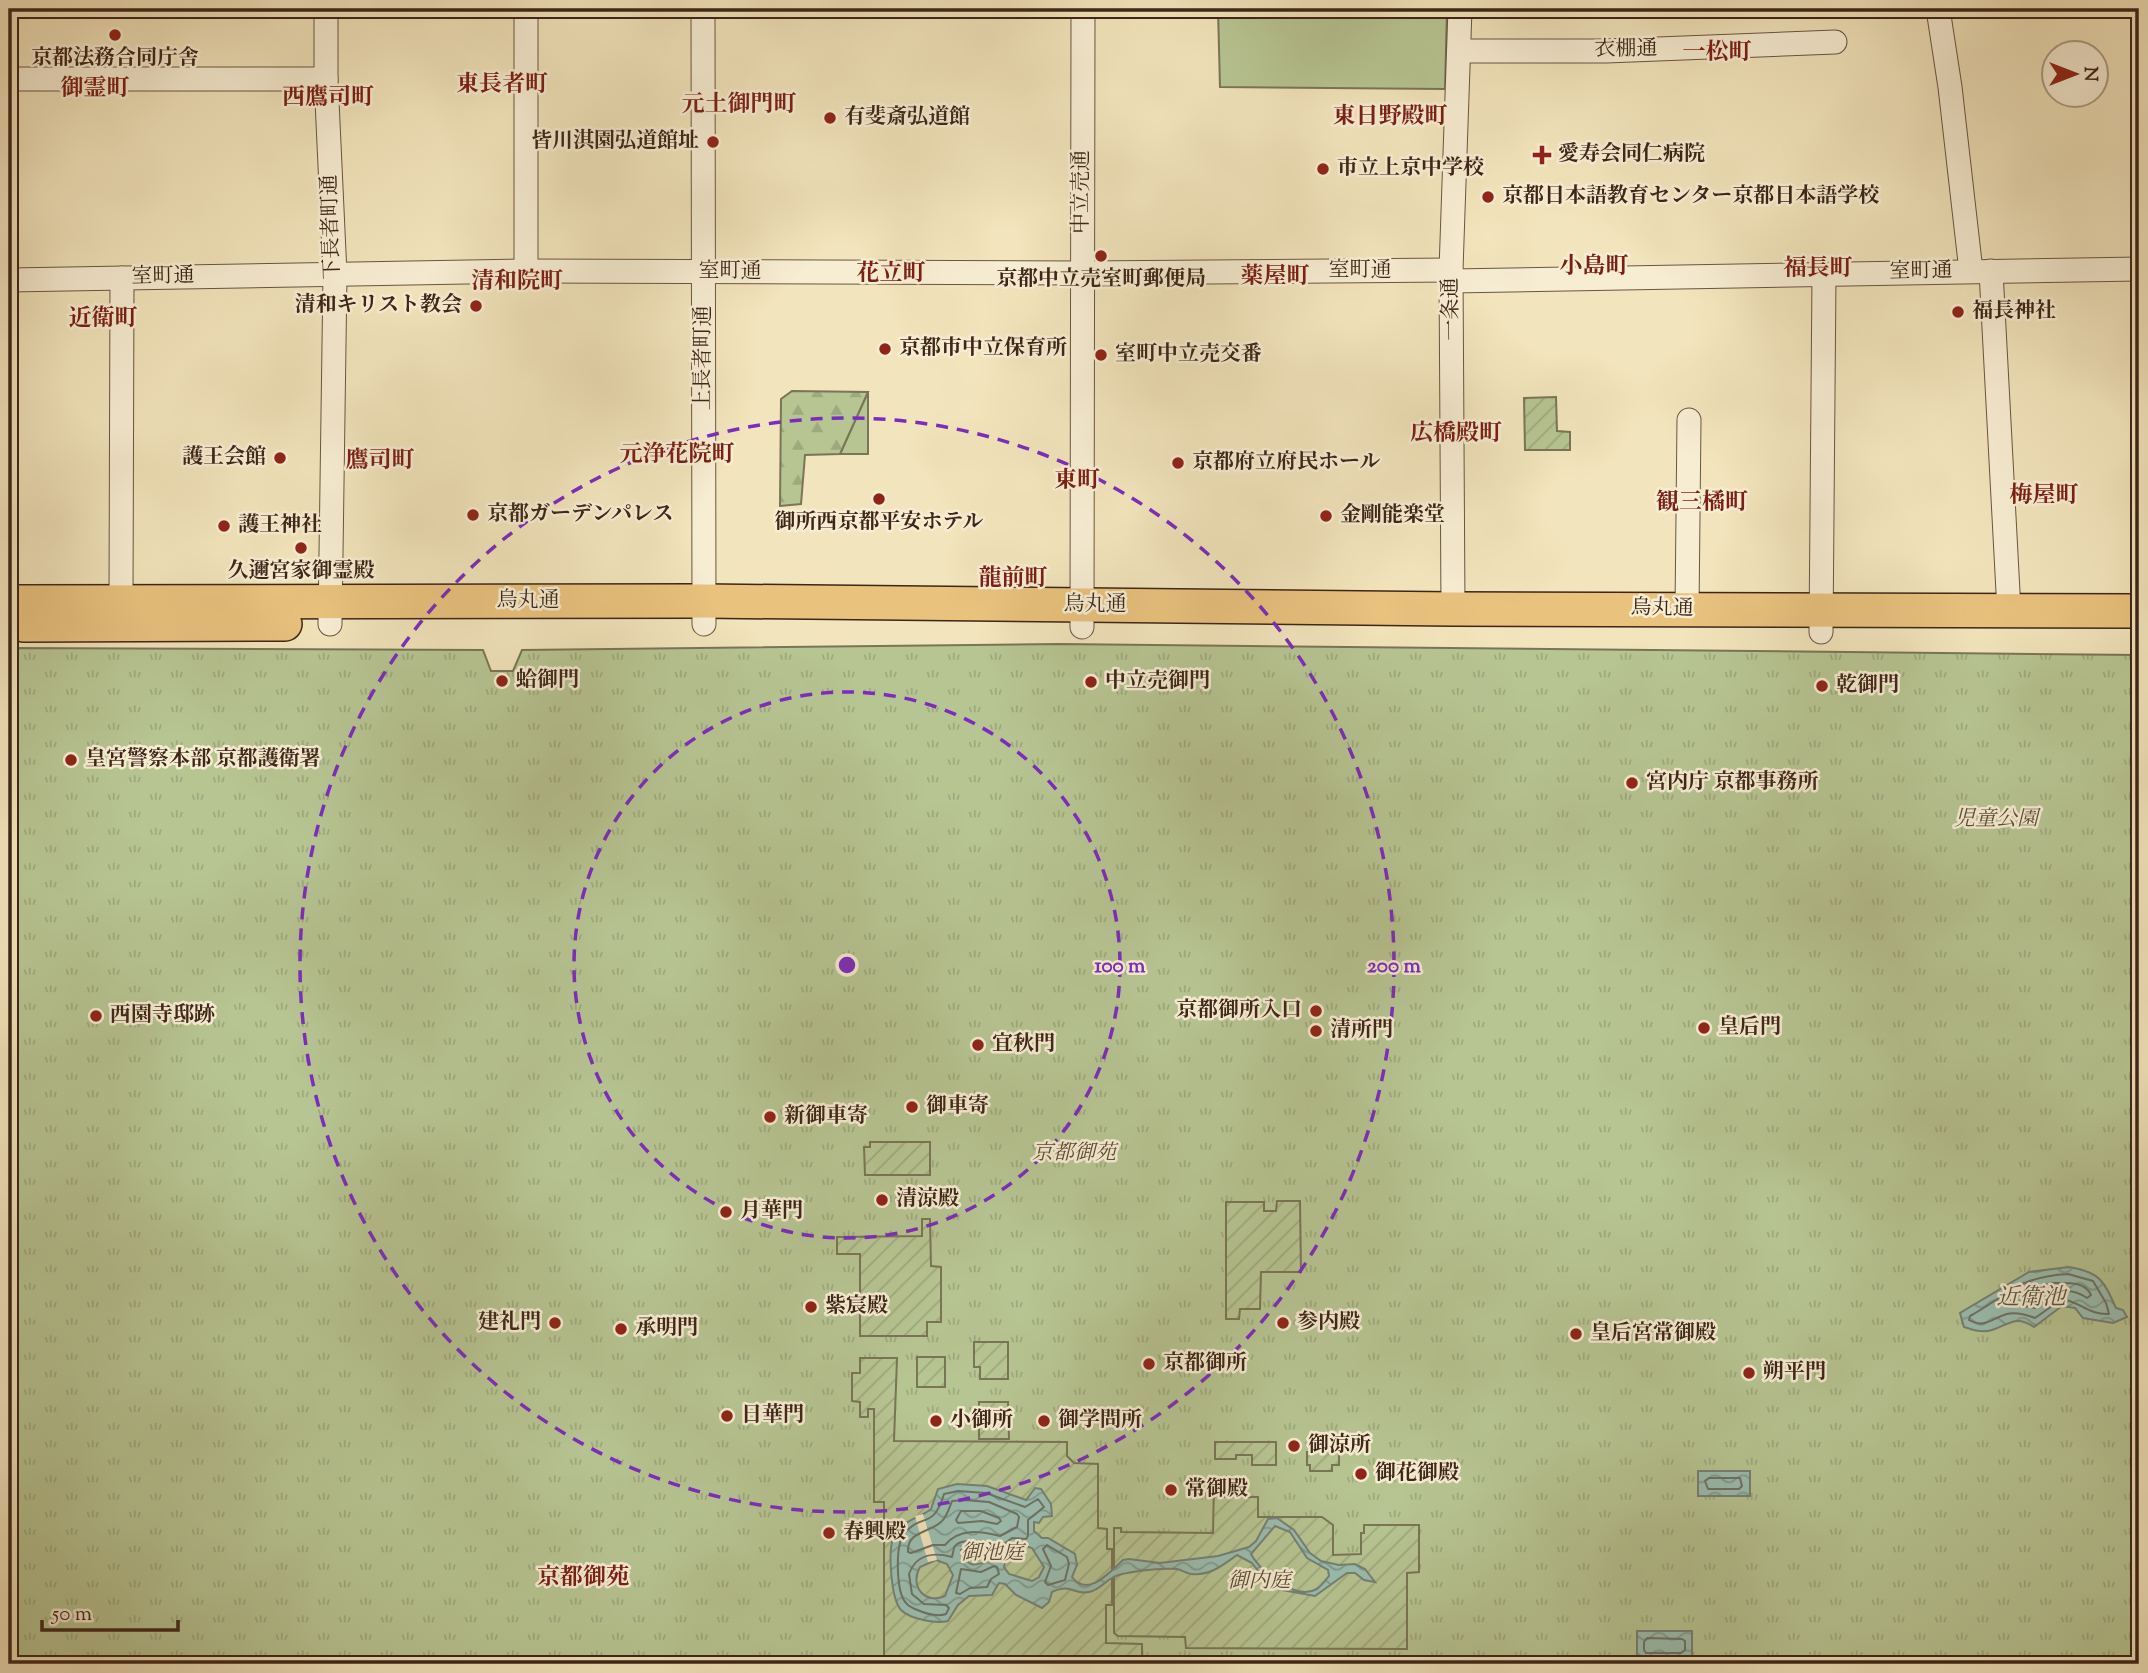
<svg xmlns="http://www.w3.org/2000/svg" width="2148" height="1673" font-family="'Sorts Mill Goudy','Noto Serif JP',serif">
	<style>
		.grass { fill: #b7c593; stroke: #7a7556; stroke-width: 2 }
		.forest { fill: url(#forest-firs); stroke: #7a7556; stroke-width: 2 }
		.park { fill: url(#park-tufts); stroke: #7a7556; stroke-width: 2 }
		.garden { fill: url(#garden-furrows); stroke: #7a7556; stroke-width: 2 }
		.water { fill: url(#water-waves); stroke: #758174; stroke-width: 2; fill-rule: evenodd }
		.pier { fill: #f2e4bc }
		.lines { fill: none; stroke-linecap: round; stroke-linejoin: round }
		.shore { stroke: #6c7264; stroke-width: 2 }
		.minor-casing { stroke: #6a5541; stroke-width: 25 }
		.highway-casing { stroke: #3d2518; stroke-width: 36 }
		.minor { stroke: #f7edd3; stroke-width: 23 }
		.highway { stroke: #e9c27e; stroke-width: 33 }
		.ring { fill: none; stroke: #7b2cbf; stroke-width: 3.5; stroke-dasharray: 12 9 }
		.poi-dot { fill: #8f2418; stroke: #f7edd3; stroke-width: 2.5 }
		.labels { text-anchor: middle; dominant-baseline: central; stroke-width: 5; stroke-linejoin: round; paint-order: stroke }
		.street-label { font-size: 21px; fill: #3d2518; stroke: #f7edd3 }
		.poi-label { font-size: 21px; font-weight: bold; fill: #3d2518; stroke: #f7edd3; text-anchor: start }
		.park-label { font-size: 21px; font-style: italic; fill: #5c4d37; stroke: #f7edd3 }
		.neighbourhood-label { font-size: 23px; font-weight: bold; fill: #7a1f14; stroke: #f7edd3 }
		.water-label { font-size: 23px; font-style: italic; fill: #595346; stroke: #f7edd3 }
		.centre { fill: #7b2cbf; stroke: #f7edd3; stroke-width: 3.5 }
		.ring-label { font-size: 21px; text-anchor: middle; font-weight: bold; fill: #7b2cbf; stroke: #f7edd3; stroke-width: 5; stroke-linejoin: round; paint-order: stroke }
	</style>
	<defs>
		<pattern id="forest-firs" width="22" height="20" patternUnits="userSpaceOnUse" patternTransform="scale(1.75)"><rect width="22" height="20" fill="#b7c593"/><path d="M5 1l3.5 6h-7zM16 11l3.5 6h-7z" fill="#9ea97e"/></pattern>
		<pattern id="park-tufts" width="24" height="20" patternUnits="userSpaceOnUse" patternTransform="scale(1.75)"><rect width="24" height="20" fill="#b7c593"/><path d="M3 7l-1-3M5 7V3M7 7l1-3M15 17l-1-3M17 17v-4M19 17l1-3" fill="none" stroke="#9ea97e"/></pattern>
		<pattern id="garden-furrows" width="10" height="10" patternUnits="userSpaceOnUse" patternTransform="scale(1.75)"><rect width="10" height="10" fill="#b7c593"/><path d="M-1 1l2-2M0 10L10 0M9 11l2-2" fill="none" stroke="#9ea97e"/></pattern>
		<pattern id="water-waves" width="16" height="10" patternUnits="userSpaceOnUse" patternTransform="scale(1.75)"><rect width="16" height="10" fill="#9bbeb1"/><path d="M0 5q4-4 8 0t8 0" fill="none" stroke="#809a8f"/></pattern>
	</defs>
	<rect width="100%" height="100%" fill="#f2e4bc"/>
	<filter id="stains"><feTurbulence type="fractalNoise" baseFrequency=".00286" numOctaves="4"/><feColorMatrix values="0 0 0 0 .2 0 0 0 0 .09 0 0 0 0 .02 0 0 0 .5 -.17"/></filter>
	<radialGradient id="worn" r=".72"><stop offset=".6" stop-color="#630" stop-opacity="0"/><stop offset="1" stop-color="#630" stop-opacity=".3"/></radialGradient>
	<g class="grass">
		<polygon points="1218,9 1447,9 1445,89 1220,87"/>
		<polygon points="868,392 868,454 840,454"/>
	</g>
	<polygon class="forest" points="792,391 868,392 840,454 805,455 801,504 780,506 781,399"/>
	<polygon class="park" points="1058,644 2139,655 2139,1664 9,1664 9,648 483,650 491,671 513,671 522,650"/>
	<g class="garden">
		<polygon points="1556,397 1557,431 1570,432 1570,450 1525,450 1524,398"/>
		<polygon points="870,1142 930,1142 930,1175 865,1175 864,1147 870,1147"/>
		<polygon points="1277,1201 1300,1201 1301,1272 1261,1272 1260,1309 1240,1309 1239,1319 1226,1319 1226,1202 1264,1202 1264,1211 1276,1211"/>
		<polygon points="922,1219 930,1219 931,1266 941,1267 941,1322 927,1322 927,1336 860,1336 860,1254 837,1254 837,1237 922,1236"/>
		<polygon points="974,1342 1008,1342 1008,1379 980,1379 980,1367 974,1367"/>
		<rect x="917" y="1357" width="28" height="30"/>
		<polygon points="860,1358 897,1358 894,1441 1067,1442 1067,1456 1074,1463 1098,1464 1098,1528 1107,1529 1107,1549 1112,1549 1112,1605 1106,1605 1106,1643 1142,1644 1142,1664 894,1664 894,1660 884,1660 884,1502 874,1502 874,1409 868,1409 868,1417 860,1417 860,1402 852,1401 852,1373 860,1373"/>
		<polygon points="979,1402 1008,1402 1009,1439 979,1439"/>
		<polygon points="1310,1440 1345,1440 1345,1447 1359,1447 1359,1452 1339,1452 1339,1465 1332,1465 1332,1471 1310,1471 1310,1465 1307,1465 1307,1452 1310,1452"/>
		<polygon points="1215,1442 1276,1442 1276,1465 1252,1465 1252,1455 1236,1455 1236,1459 1215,1459"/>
		<polygon points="1214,1482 1224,1482 1224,1497 1258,1497 1258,1517 1322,1517 1333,1525 1333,1555 1361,1554 1361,1533 1364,1533 1364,1525 1419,1525 1419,1572 1407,1573 1407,1649 1186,1648 1185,1637 1118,1636 1114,1633 1114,1528 1121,1528 1121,1532 1213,1533"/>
	</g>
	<g class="water">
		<path d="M2069,1267C2100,1272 2104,1281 2116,1308L2123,1310L2127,1317L2113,1323L2083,1318L2075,1308L2062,1306L2034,1327C2015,1314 2009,1325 1992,1330C1982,1333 1973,1330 1964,1327L1960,1313L2029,1272Z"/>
		<rect x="1698" y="1471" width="52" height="25"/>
		<path d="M957,1484L987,1486L1026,1500L1035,1488L1041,1489L1051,1504L1052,1516L1043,1517L1039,1523L1034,1522V1531L1042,1538H1048L1075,1554L1077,1565L1072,1577C1088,1598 1110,1572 1123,1560L1129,1559L1160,1563L1218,1556L1249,1547L1256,1541L1268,1519L1277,1518L1294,1530L1310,1553L1321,1561L1339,1565L1355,1564L1365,1569L1375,1582L1364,1580L1355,1573H1347L1315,1596L1282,1590L1268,1584L1252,1563L1237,1555C1223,1565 1210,1576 1192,1574C1187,1574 1182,1570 1177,1569C1163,1568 1146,1570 1133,1572C1127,1573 1117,1574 1112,1578C1103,1583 1099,1590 1089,1592C1073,1595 1072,1583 1052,1592L1049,1602L1042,1608L1016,1595L1005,1584L999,1583L992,1595L969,1596L958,1605L948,1621C936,1624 910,1619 901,1610C891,1599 888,1552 893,1539C902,1519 917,1520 931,1509L938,1489ZM1275,1526L1290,1532L1307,1558L1328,1570L1329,1576C1326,1580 1321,1586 1317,1589C1295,1601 1260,1571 1251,1554ZM1018,1544L1032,1548L1044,1567L1039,1577L1032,1581L1009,1574L1004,1567L1008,1550ZM977,1547L992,1550L994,1555L993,1559C976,1565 969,1571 961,1550L973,1552ZM936,1560L947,1564L953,1575L945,1596C925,1605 909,1586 920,1567Z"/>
		<rect x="1637" y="1631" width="55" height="29"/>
	</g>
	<polygon class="pier" points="923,1514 937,1560 928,1562 915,1516"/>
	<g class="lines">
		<g class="shore">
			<path d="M2068,1274L2093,1281L2106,1303L2109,1314C2089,1315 2080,1302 2062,1299L2035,1318C2027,1315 2016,1312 2007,1314C1992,1318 1985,1329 1969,1320L1970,1316C2010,1294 2017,1277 2068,1274Z"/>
			<path d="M2054,1283C2067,1283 2085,1281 2091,1295L2087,1298C2066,1284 2052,1293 2035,1308L2011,1304V1300C2024,1290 2038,1286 2054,1283Z"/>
			<polygon points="1709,1478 1740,1478 1742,1486 1739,1489 1708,1489 1705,1481"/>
			<path d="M958,1491L986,1493L1025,1507L1038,1499L1044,1507L1028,1520V1536L1026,1539L1012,1538L1000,1547C991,1542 962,1537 955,1546C953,1549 953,1554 952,1557C934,1552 916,1554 909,1574L912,1594L924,1604L946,1605L949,1608L946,1614C937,1617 924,1613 915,1609C911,1607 908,1606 906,1603C896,1592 895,1546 904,1534C921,1512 933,1531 944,1494Z"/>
			<path d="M964,1500L989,1502L1017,1514L1019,1517L1017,1527L1000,1536C980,1531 959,1528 945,1545H933L911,1553L908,1552C907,1531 929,1533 941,1522C947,1517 949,1509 952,1501Z"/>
			<polygon points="961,1511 981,1511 999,1518 1001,1521 997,1524 982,1521 958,1523 956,1520"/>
			<polygon points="1047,1545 1067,1557 1069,1564 1065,1580 1048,1585 1045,1582 1051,1566 1043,1549"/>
			<polygon points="994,1566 997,1567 999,1574 991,1579 987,1587 970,1588 960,1594 956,1593 961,1569 981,1572"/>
			<polygon points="1647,1638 1682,1639 1685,1641 1685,1650 1681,1653 1646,1653 1644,1650 1644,1642"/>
		</g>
		<g class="minor-casing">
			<g id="minor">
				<polyline points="326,9 326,79 335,274 330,624"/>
				<polyline points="526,9 526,271"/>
				<polyline points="703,9 704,624"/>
				<polyline points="1938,9 1950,87 1971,271"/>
				<polyline points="1459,51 1606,51 1835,42"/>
				<polyline points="9,79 326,79"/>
				<polyline points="1991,271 2009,611"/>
				<polyline points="9,280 526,271 1082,273 1451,270"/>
				<polyline points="1452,281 2139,269"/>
				<polyline points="121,600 122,278"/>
				<polyline points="1453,609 1451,270 1460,9"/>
				<polyline points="1687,610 1689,420"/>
				<polyline points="1082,627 1083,9"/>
				<polyline points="1821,632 1824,275"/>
			</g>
		</g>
		<g class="highway-casing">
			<g id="highway">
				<polyline points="9,602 704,601 1453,609 2139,611"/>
				<polyline points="24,625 285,624"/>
			</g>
		</g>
		<use href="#minor" class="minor"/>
		<use href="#highway" class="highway"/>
	</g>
	<g class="ring">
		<circle cx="847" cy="965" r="273"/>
		<circle cx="847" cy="965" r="547"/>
	</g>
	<g class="poi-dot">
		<circle cx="115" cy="35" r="7"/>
		<circle cx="830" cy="118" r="7"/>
		<circle cx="713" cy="142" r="7"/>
		<path d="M1538.5 144.5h7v7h7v7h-7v7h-7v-7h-7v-7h7z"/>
		<circle cx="1323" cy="169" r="7"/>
		<circle cx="1488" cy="197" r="7"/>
		<circle cx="1101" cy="256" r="7"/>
		<circle cx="476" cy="306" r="7"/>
		<circle cx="1958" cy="312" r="7"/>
		<circle cx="885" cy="349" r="7"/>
		<circle cx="1101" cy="355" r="7"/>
		<circle cx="280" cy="458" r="7"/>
		<circle cx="1178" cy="463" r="7"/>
		<circle cx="879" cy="499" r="7"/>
		<circle cx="473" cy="515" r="7"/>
		<circle cx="1326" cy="516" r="7"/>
		<circle cx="224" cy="526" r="7"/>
		<circle cx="301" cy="548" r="7"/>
		<circle cx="502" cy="681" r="7"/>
		<circle cx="1091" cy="682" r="7"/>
		<circle cx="1822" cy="686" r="7"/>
		<circle cx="71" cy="760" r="7"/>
		<circle cx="1632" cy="783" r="7"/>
		<circle cx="1316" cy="1011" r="7"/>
		<circle cx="96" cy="1016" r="7"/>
		<circle cx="1704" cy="1028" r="7"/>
		<circle cx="1316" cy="1031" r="7"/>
		<circle cx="978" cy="1045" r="7"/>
		<circle cx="912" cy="1107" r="7"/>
		<circle cx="770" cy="1117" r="7"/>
		<circle cx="882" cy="1200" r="7"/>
		<circle cx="726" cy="1212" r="7"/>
		<circle cx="811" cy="1307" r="7"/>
		<circle cx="555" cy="1323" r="7"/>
		<circle cx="1283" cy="1323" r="7"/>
		<circle cx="621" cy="1329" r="7"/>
		<circle cx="1576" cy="1334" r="7"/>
		<circle cx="1149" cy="1364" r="7"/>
		<circle cx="1749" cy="1373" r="7"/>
		<circle cx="727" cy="1416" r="7"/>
		<circle cx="936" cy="1421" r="7"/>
		<circle cx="1044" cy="1421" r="7"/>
		<circle cx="1294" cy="1446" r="7"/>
		<circle cx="1361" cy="1474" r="7"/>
		<circle cx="1171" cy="1490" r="7"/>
		<circle cx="829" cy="1533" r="7"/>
	</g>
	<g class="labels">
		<g class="street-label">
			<text transform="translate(1626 50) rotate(-1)">衣棚通</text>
			<text transform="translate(1082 192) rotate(-90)">中立売通</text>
			<text transform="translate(332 227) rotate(-92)">下長者町通</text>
			<text x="1360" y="271">室町通</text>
			<text x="730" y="272">室町通</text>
			<text transform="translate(1921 272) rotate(-1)">室町通</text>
			<text transform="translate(163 277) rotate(-1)">室町通</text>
			<text transform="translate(1452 309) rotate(-91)">一条通</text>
			<text transform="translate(704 358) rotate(-90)">上長者町通</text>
			<text x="528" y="601">烏丸通</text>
			<text x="1095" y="605">烏丸通</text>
			<text transform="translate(1662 609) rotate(1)">烏丸通</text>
		</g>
		<g class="poi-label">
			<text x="115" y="59" text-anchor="middle">京都法務合同庁舎</text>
			<text x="844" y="118">有斐斎弘道館</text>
			<text x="699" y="142" text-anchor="end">皆川淇園弘道館址</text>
			<text x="1558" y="155">愛寿会同仁病院</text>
			<text x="1337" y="169">市立上京中学校</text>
			<text x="1502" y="197">京都日本語教育センター京都日本語学校</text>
			<text x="1101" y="280" text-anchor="middle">京都中立売室町郵便局</text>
			<text x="462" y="306" text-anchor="end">清和キリスト教会</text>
			<text x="1972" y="312">福長神社</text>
			<text x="899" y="349">京都市中立保育所</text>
			<text x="1115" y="355">室町中立売交番</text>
			<text x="266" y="458" text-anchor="end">護王会館</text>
			<text x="1192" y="463">京都府立府民ホール</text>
			<text x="487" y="515">京都ガーデンパレス</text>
			<text x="1340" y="516">金剛能楽堂</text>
			<text x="879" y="523" text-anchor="middle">御所西京都平安ホテル</text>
			<text x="238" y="526">護王神社</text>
			<text x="301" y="572" text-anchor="middle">久邇宮家御霊殿</text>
			<text x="516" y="681">蛤御門</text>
			<text x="1105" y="682">中立売御門</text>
			<text x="1836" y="686">乾御門</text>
			<text x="85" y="760">皇宮警察本部 京都護衛署</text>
			<text x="1646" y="783">宮内庁 京都事務所</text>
			<text x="1302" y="1011" text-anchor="end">京都御所入口</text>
			<text x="110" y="1016">西園寺邸跡</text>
			<text x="1718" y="1028">皇后門</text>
			<text x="1330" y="1031">清所門</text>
			<text x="992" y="1045">宜秋門</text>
			<text x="926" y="1107">御車寄</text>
			<text x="784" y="1117">新御車寄</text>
			<text x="896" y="1200">清涼殿</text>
			<text x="740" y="1212">月華門</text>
			<text x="825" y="1307">紫宸殿</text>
			<text x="541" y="1323" text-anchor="end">建礼門</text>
			<text x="1297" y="1323">参内殿</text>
			<text x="635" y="1329">承明門</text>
			<text x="1590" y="1334">皇后宮常御殿</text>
			<text x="1163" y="1364">京都御所</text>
			<text x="1763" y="1373">朔平門</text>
			<text x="741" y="1416">日華門</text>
			<text x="950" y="1421">小御所</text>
			<text x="1058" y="1421">御学問所</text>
			<text x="1308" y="1446">御涼所</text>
			<text x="1375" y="1474">御花御殿</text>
			<text x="1185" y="1490">常御殿</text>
			<text x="843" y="1533">春興殿</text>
		</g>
		<g class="park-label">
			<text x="1996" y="820">児童公園</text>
			<text x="1074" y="1154">京都御苑</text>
			<text x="992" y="1554">御池庭</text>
			<text x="1259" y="1582">御内庭</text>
		</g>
		<g class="neighbourhood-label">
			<text x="1717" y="53">一松町</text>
			<text x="502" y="85">東長者町</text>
			<text x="95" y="89">御霊町</text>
			<text x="328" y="98">西鷹司町</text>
			<text x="739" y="105">元土御門町</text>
			<text x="1390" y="117">東日野殿町</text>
			<text x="1594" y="267">小島町</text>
			<text x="1818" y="269">福長町</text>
			<text x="891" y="274">花立町</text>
			<text x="1275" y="277">薬屋町</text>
			<text x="517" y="282">清和院町</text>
			<text x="103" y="319">近衛町</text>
			<text x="1456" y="434">広橋殿町</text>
			<text x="677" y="455">元浄花院町</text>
			<text x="380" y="461">鷹司町</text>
			<text x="1077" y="481">東町</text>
			<text x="2044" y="496">梅屋町</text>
			<text x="1702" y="503">観三橘町</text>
			<text x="1013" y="579">龍前町</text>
			<text x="583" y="1578">京都御苑</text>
		</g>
		<g class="water-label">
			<text x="2031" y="1298">近衛池</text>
		</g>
	</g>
	<circle cx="847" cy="965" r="10" class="centre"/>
	<g class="ring-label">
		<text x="1120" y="972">100 m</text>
		<text x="1394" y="972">200 m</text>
	</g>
	<rect width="2148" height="1673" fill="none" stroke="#f2e4bc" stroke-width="35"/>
	<rect x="10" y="10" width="2127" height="1652" fill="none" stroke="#3d2518" stroke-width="3.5"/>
	<rect x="18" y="18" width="2113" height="1638" fill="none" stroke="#3d2518" stroke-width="2"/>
	<g transform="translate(2075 74) rotate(90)"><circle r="33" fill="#f7edd3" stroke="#ad9d88" stroke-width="2"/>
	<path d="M0-5L12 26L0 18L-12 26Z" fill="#8f2418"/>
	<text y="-10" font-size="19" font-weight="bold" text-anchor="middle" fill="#3d2518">N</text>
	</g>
	<path d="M42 1620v10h136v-10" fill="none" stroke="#3d2518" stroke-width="3.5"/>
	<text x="52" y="1620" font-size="21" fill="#3d2518" stroke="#f7edd3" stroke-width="5" paint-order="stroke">50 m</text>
	<rect width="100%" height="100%" filter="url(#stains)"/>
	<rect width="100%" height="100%" fill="url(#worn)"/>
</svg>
